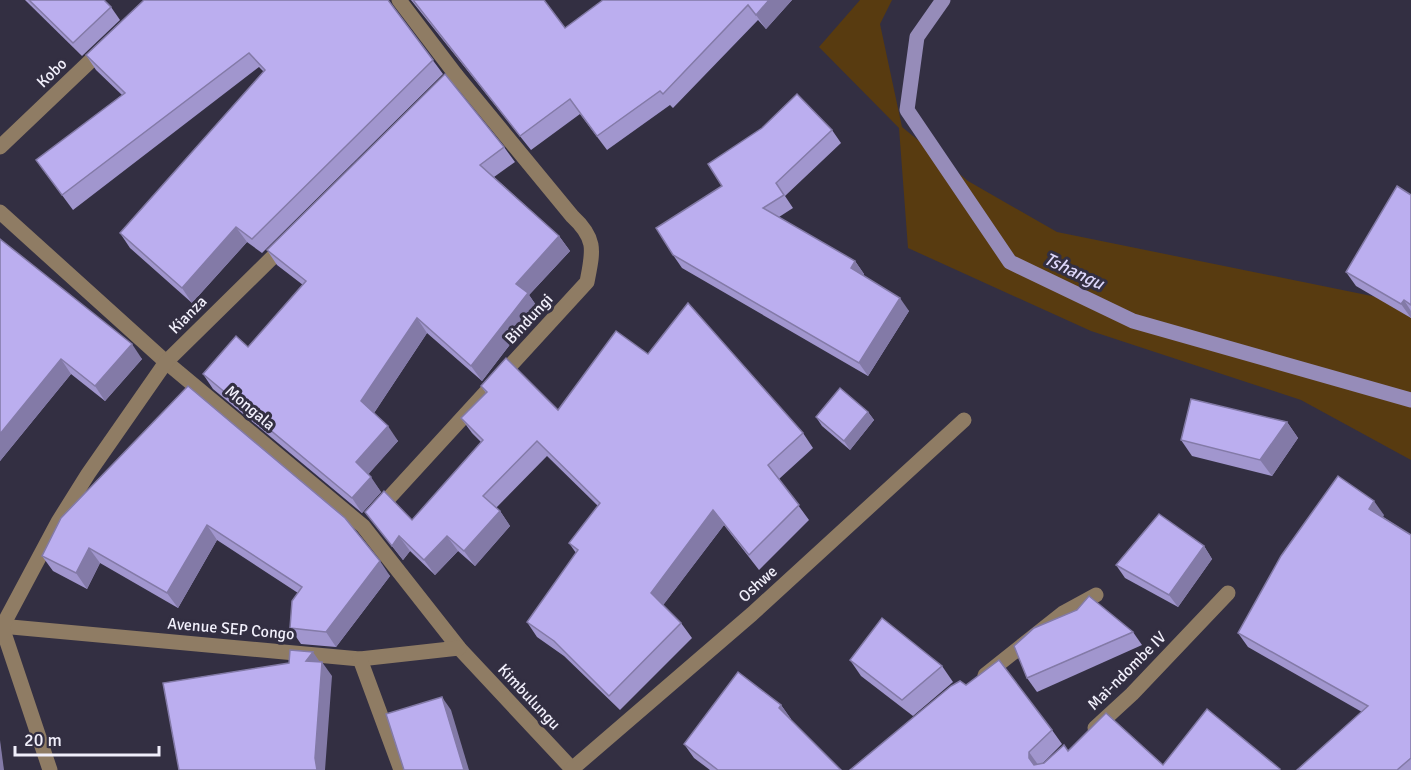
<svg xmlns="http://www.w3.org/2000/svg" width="1411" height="770" font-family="Signika,sans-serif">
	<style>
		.green { fill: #583b10 }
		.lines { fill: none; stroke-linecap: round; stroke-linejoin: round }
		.stream { stroke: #968cb9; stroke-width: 15 }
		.minor { stroke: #8f7c64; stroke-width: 15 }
		.wall { fill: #a196ce }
		.shaded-wall { fill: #837aa7 }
		.building { fill: #bbaeef; stroke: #837aa7; stroke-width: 1.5 }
		.labels { text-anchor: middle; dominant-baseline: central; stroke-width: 6; stroke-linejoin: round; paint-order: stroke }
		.street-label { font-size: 16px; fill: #f1effb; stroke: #332f42 }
		.water-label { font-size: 18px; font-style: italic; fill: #dcd6fa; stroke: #332f42 }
	</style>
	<rect width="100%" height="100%" fill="#332f42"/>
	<polygon class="green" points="860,0 892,0 880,24 902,127 968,181 1057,232 1411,304 1411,460 1301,400 1091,331 908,248 899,128 819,47"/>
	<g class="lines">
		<polyline class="stream" points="943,0 917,37 907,110 1010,262 1133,321 1411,400"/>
		<g class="minor">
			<polyline points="437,94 456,75"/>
			<polyline points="0,147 104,48"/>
			<polyline points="0,212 166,362 363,526 459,648 573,770"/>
			<path d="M377,511L587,282C593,251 597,239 572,216L456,75L399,0"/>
			<polyline points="0,626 360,659 459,648"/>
			<polyline points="360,659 401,770"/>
			<polyline points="985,675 1063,613 1096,595"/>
			<polyline points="1095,728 1132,694 1228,593"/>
			<polyline points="572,769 752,614 964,420"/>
			<polyline points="50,770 2,627 58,522 88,474 166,362 286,244"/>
		</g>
	</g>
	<g class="wall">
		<polygon points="25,0 104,0 111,7 120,20 82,56"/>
		<polygon points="411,0 544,0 565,28 603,0 792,0 766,29 758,20 673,108 670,105 607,150 580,114 531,150"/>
		<polygon points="391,4 443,74 262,253 247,242 192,303 130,248 120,233 264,72 259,67 73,210 36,160 122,95 96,70 86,55"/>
		<polygon points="832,130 841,143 785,196 793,208 779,217 855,261 864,274 863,276 909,311 868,376 682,268 673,255"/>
		<polygon points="504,147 515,162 494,177 559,236 570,251 529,295 538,308 482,381 427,333 374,413 398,441 368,474 381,492 362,513 213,389 203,374 248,347 303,285 277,265 267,250"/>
		<polygon points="1411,195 1411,318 1356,286 1346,272"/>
		<polygon points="0,239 142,359 105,401 71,374 0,461"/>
		<polygon points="648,354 803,433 813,448 779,479 809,520 759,570 724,525 663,605 681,623 692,638 620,710 564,656 537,637 527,622 576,553 569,543 598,506 547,456 496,508 500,511 510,526 475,566 458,551 435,575 410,551 403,560 365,512 412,520 481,442 472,433 461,418 486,393 481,386 558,410"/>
		<polygon points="188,386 390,576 336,647 301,644 290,628 298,593 217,540 178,608 100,563 87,589 53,571 42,556"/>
		<polygon points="868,412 874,420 850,450 822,426 816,417"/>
		<polygon points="1287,422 1298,438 1272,476 1192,456 1181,440"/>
		<polygon points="1384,515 1383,517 1411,535 1411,770 1297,770 1362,712 1248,647 1238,633"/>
		<polygon points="1204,546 1212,559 1178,607 1125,578 1116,565"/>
		<polygon points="1133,632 1142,645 1037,692 1027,678"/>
		<polygon points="850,660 942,666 953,682 913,716 861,676"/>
		<polygon points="966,685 1052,730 1062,744 1042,764 1068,751 1163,765 1281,770 850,770"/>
		<polygon points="781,705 791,719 791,720 841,770 710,770 694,758 684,744"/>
	</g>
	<g class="shaded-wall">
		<polygon points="769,0 792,0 766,29 756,15"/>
		<polygon points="236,227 247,242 192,303 182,288"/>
		<polygon points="559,236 570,251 529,295 538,308 482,381 471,366 516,284"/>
		<polygon points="855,261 864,274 860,281 851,268"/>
		<polygon points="900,298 909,311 868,376 859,363"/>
		<polygon points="1404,300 1411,311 1411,318 1401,304"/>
		<polygon points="417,318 427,333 372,416 361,401"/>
		<polygon points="132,344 142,359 105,401 95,386"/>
		<polygon points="61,359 71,374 0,461 0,434"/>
		<polygon points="868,412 874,420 850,450 844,441"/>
		<polygon points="1287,422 1298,438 1272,476 1260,460"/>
		<polygon points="388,426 398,441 366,477 356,462"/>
		<polygon points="371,477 381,492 362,513 352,498"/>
		<polygon points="1374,501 1384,515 1379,523 1369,509"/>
		<polygon points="713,510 724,525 661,608 651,593"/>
		<polygon points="500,511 510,526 475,566 464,551"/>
		<polygon points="207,525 217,540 178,608 167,593"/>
		<polygon points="399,536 410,551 403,560 392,546"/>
		<polygon points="447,536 458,551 435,575 424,560"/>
		<polygon points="1204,546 1212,559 1178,607 1169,595"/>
		<polygon points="89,548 100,563 87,589 76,573"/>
		<polygon points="380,561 390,576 336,647 326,632"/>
		<polygon points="313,652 322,665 322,662 332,676 325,770 317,770 315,758 306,661"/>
		<polygon points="442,697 451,710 469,770 464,770"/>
		<polygon points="781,705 791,719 789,723 779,708"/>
		<polygon points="0,740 4,770 0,770"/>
		<polygon points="1029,752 1039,766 1039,770 1029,758"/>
	</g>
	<g class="building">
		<polygon points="29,0 104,0 111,7 73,43"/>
		<polygon points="144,0 388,0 433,60 252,239 236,227 182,288 120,233 265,70 249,53 62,195 36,160 125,93 86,55"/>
		<polygon points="413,0 544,0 565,28 603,0 769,0 756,15 748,5 663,94 660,91 597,136 570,99 520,136"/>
		<polygon points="445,74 504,147 480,165 559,236 516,284 528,293 471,366 417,318 361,401 388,426 356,462 371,477 352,498 203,374 236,336 248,347 306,281 267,250"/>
		<polygon points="797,94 832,130 776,183 784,195 763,208 855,261 851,268 900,298 859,363 673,255 656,228 722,186 708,164 762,128"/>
		<polygon points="1397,186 1411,195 1411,305 1404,300 1401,304 1346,272"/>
		<polygon points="0,239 132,344 95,386 61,359 0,434"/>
		<polygon points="688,303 803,433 768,465 799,505 749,555 713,510 651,593 681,623 609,696 554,641 527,622 578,550 569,543 600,503 537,441 483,496 500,511 464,551 447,536 424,560 399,536 392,546 365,512 384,491 412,520 483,440 461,418 487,392 481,386 506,358 558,410 616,331 648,354"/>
		<polygon points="188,386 345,518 380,561 326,632 290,628 292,601 302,587 207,525 167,593 89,548 76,573 42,556 61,518"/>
		<polygon points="840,388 868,412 844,441 816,417"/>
		<polygon points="1191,399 1287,422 1260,460 1181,440"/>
		<polygon points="1338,476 1374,501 1369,509 1411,535 1411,758 1397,770 1297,770 1368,706 1238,633 1281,556"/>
		<polygon points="1159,514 1204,546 1169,595 1116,565"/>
		<polygon points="1089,596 1133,632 1027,678 1014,646 1034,628 1077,610"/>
		<polygon points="882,618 942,666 902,700 850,660"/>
		<polygon points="290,650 313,652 306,661 322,662 315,758 317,770 179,770 163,683 289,663"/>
		<polygon points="999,660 1052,730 1029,752 1029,758 1034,765 1044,763 1064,745 1068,751 1106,713 1163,765 1207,709 1280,769 1279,770 850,770 951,686 960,681 966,685"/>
		<polygon points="738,672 781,705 779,708 841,770 718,770 684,744"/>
		<polygon points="442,697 464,770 404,770 386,714"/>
	</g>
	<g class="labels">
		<g class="street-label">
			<text transform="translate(52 73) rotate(-44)">Kobo</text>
			<text transform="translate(188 315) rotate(-45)">Kianza</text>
			<text transform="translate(529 319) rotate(-47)">Bindungi</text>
			<text transform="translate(250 408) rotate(40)">Mongala</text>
			<text transform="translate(758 584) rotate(-42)">Oshwe</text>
			<text transform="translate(231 629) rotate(5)">Avenue SEP Congo</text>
			<text transform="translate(1127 671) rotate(-45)">Mai-ndombe IV</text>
			<text transform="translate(529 697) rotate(47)">Kimbulungu</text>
		</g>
		<g class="water-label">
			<text transform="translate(1074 271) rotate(25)">Tshangu</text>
		</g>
	</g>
	<path d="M15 746v9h144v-9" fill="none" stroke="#f1effb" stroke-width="3"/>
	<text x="24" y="746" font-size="18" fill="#f1effb" stroke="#332f42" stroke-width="4.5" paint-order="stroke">20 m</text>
</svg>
